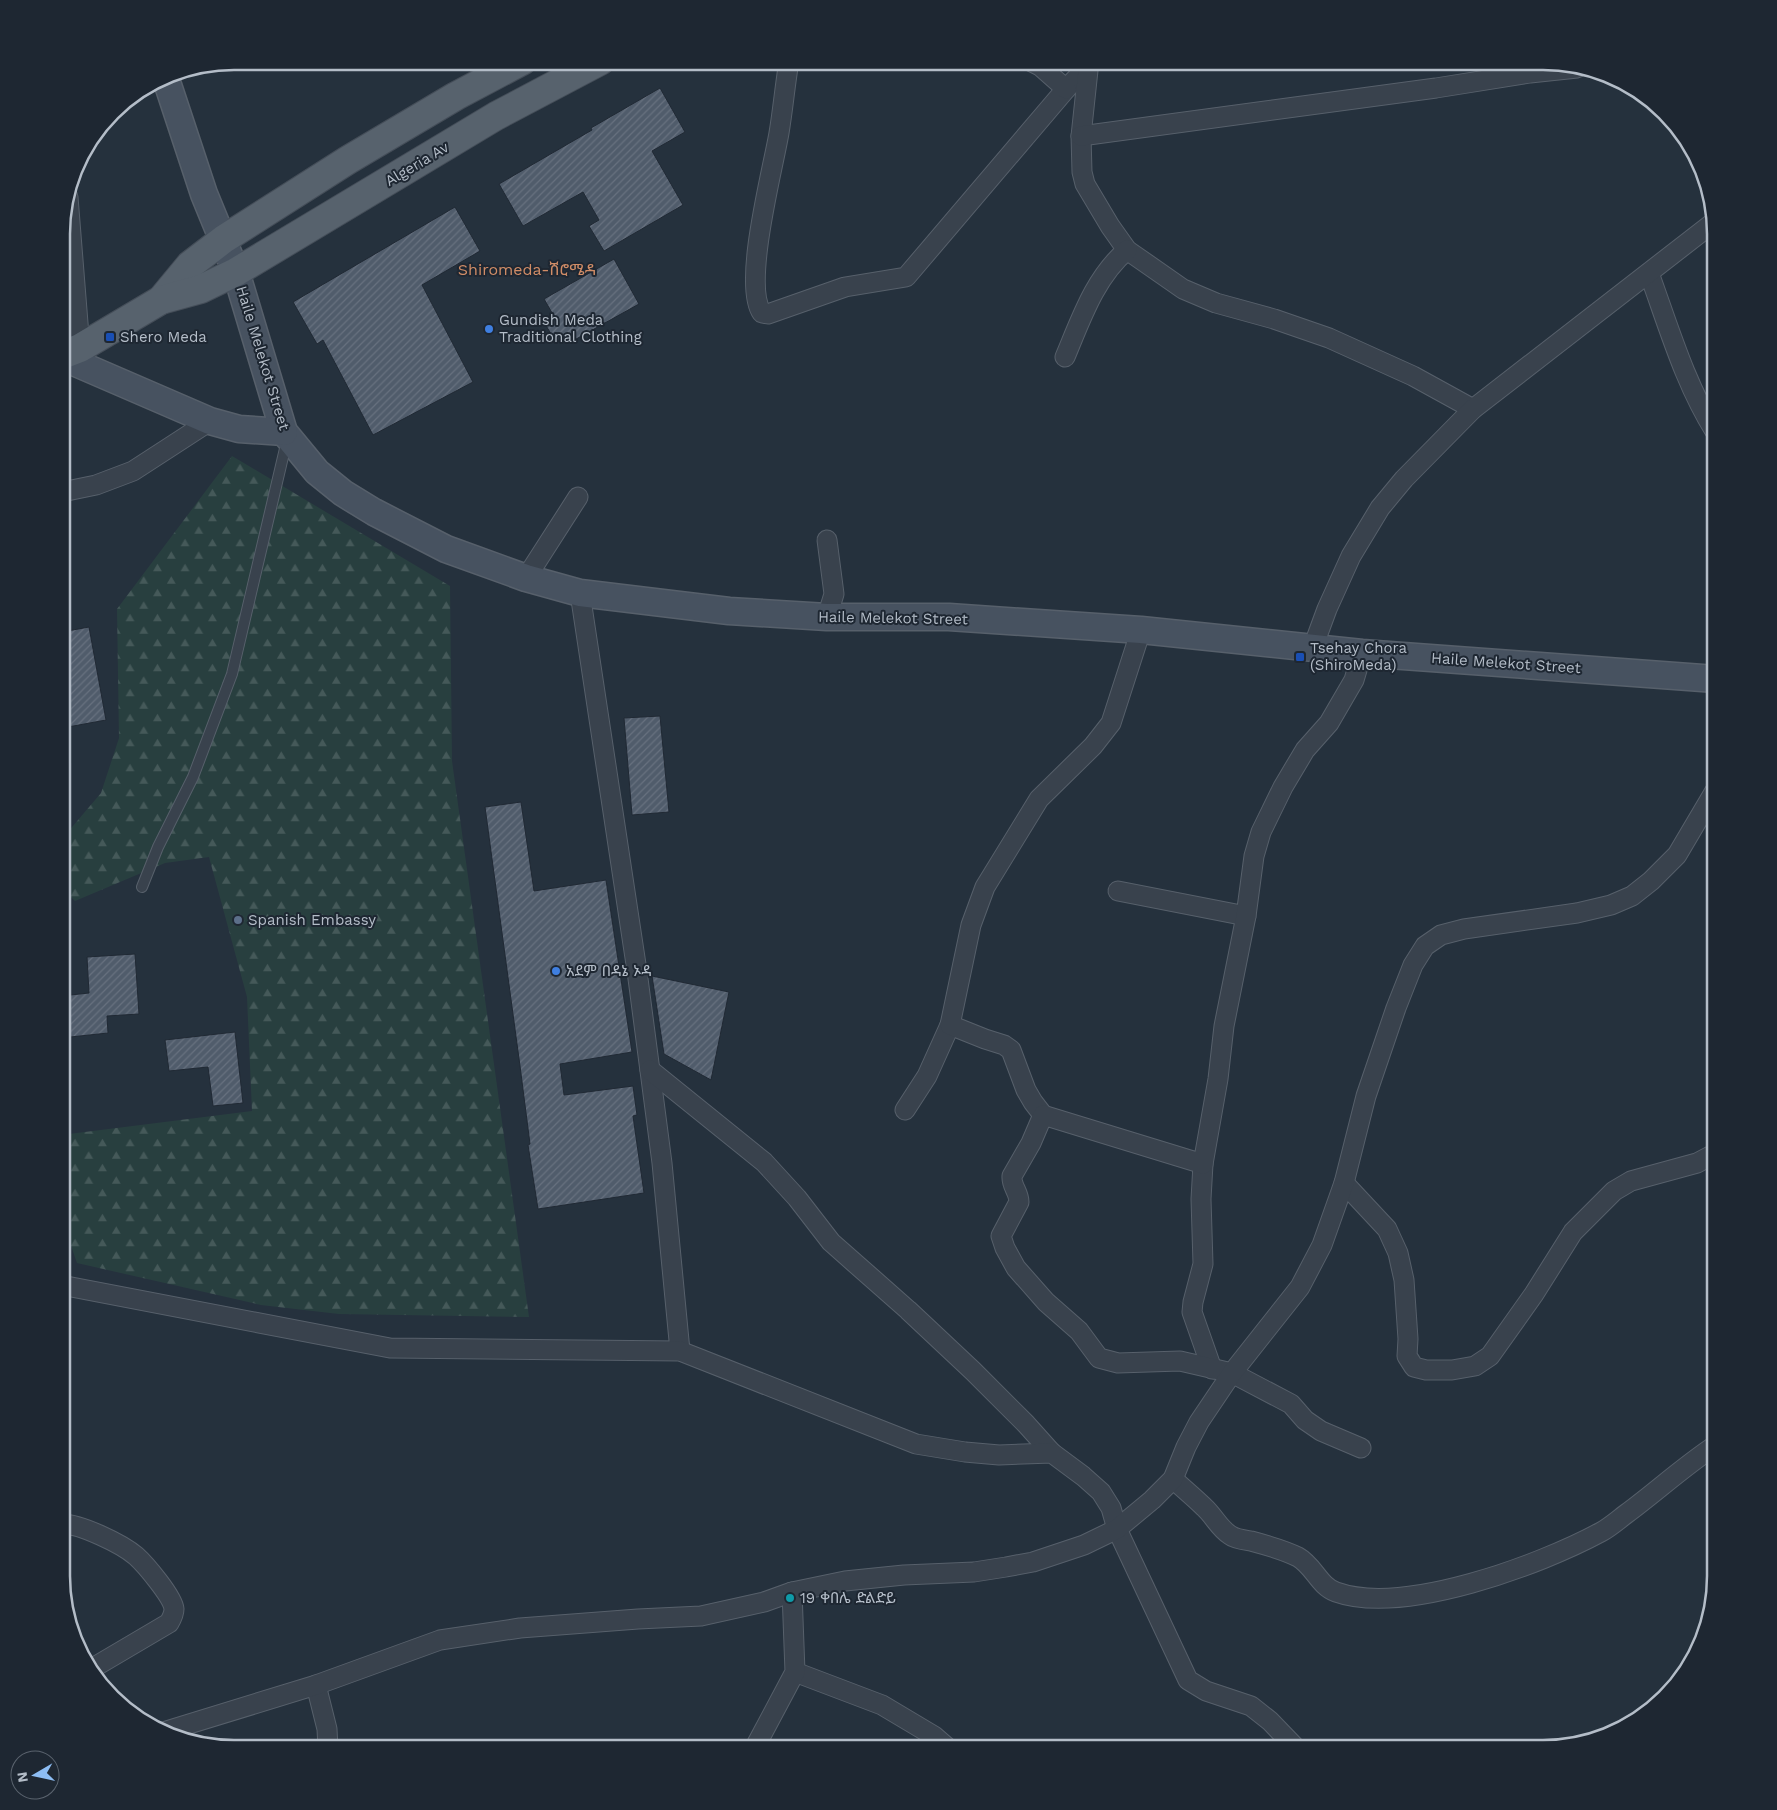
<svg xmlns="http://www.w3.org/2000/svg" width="1777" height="1810" font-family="'Work Sans','Noto Sans Ethiopic',sans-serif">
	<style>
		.forest { fill: url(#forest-firs) }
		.building { fill: url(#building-hatch); stroke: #202934 }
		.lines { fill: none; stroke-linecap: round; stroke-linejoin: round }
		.lane-casing { stroke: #57606b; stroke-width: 12 }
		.street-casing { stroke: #57606b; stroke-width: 21 }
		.secondary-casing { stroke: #57606b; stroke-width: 29 }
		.primary-casing { stroke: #454e59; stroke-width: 30 }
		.lane { stroke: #39424d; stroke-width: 10 }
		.street { stroke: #39424d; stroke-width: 19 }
		.secondary { stroke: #475260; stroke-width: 26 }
		.primary { stroke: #57626d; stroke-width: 28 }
		.shop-dot { fill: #3f7fe0; stroke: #1e2732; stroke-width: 2 }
		.transit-dot { fill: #1a4fb4; stroke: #1e2732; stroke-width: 2 }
		.service-dot { fill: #5c6f8a; stroke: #1e2732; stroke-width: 2 }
		.culture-dot { fill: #0f9aa8; stroke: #1e2732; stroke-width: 2 }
		.labels { text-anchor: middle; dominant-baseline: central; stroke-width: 4; stroke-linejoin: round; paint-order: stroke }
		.street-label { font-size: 15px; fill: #b4bdc8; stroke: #1e2732 }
		.poi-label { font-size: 15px; fill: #b4bdc8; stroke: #1e2732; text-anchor: start }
		.neighbourhood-label { font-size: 16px; fill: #d18d67; stroke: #1e2732 }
		.rim { fill: none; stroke: #b4bdc8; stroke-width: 2.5 }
	</style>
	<defs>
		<pattern id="forest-firs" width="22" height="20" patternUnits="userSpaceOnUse" patternTransform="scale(1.25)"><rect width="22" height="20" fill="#283f3f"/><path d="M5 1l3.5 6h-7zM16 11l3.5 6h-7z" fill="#455959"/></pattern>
		<pattern id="building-hatch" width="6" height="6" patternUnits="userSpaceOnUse" patternTransform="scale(1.25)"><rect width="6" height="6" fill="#505c6b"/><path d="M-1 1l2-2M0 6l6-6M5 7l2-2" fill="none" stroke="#67717f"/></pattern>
	</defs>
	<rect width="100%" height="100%" fill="#25313d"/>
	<polygon class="forest" points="232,456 450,586 452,761 529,1317 339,1314 261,1305 77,1263 61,1217 61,1135 252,1111 247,997 209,857 165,863 75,901 61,888 61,840 101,793 119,738 117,609"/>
	<g class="building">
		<polygon points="660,88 685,132 652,151 683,205 604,251 589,226 599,220 583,192 523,226 499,184 592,130 591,128"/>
		<polygon points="455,207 480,251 422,285 473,382 373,435 323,340 317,344 293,302"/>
		<polygon points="614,259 639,304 569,343 565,336 556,342 545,324 555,318 544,299"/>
		<polygon points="89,627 106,720 68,727 62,694 62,632"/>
		<polygon points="660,716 669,812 632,815 624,718"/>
		<polygon points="521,802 534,891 606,880 632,1052 560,1064 564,1095 633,1086 637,1115 633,1116 644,1193 538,1209 528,1145 530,1144 520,1066 485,807"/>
		<polygon points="135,954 139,1014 107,1016 108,1033 61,1038 61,996 89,993 87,957"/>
		<polygon points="652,976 729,992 711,1080 664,1054"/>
		<polygon points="235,1032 243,1103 213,1106 208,1067 169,1071 165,1040"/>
	</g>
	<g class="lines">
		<g class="lane-casing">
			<polyline id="lane" points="142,887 158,847 193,777 232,674 287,440"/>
		</g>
		<g class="street-casing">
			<g id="street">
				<path d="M789,61C785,85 783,109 779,133C773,169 742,285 762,313L768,314L845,287L906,277L1066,89L1089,65"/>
				<polyline points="1030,61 1040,66 1066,89"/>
				<polyline points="1089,61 1081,136 1082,172 1085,184 1110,226 1127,250 1183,289 1216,303 1274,319 1329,338 1413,376 1473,409"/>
				<polyline points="1081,136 1436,88 1530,73 1577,68"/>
				<polyline points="68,197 80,348"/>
				<path d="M1649,273C1669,328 1685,384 1716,433"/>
				<path d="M1065,357C1081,319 1095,277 1127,250"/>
				<polyline points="62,492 96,485 133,471 210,421"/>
				<polyline points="526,578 578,497"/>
				<polyline points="580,593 637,971 662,1163 680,1351"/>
				<polyline points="827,617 834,594 827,540"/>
				<polyline points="1313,647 1327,609 1351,556 1380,508 1404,479 1473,409 1714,222"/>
				<polyline points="1118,891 1246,916"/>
				<polyline points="650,1070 764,1162 797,1198 831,1242 908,1310 973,1371 1026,1424 1052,1453"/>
				<polyline points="905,1110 927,1076 950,1025"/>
				<polyline points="1043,1115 1033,1102 1026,1090 1011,1050 1004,1045 985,1039 950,1025 971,925 985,887 1039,799 1093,746 1111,723 1141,630"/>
				<polyline points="1203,1164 1201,1199 1203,1264 1193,1302 1192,1312 1212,1369"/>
				<polyline points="1344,1183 1387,1229 1398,1253 1404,1280 1408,1339 1407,1356 1414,1367 1426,1370 1452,1370 1475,1366 1490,1356 1534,1294 1573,1232 1614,1191 1631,1181 1697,1163 1716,1153"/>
				<polyline points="61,1285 390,1348 680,1351 916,1444 965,1452 999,1455 1052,1453 1083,1476 1101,1492 1111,1508 1117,1529 1188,1680 1206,1691 1251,1706 1270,1721 1297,1749"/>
				<path d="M1361,1448L1321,1431L1305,1420L1291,1404L1232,1373L1180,1361L1118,1363L1099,1358L1079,1331L1046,1302L1016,1268L1005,1248L1001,1236L1019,1202C1019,1192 1011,1186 1012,1176L1031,1143L1043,1115L1203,1164L1218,1079L1224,1026L1246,916L1254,856L1261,832L1283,787L1305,750L1329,723L1354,680L1362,653"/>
				<path d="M1173,1479C1184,1489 1195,1498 1204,1507C1214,1516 1219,1528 1230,1535C1235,1539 1245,1540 1251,1541C1266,1545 1284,1550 1298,1557C1314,1566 1319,1586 1336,1592C1403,1616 1540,1565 1601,1532C1610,1527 1618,1520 1626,1514C1656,1492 1684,1466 1716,1445"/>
				<path d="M61,1524C79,1523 122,1544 136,1556C145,1564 173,1597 174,1609C174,1614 172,1618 169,1623L91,1669"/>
				<polyline points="795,1672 882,1705 934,1736 949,1749"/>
				<polyline points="316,1685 327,1729 328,1749"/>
				<polyline points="163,1732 316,1685 440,1640 520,1628 638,1619 701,1616 764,1602 792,1592 845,1581 904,1575 974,1572 1006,1567 1033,1562 1084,1545 1117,1529 1152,1500 1173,1479 1186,1447 1199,1422 1232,1373 1300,1287 1322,1245 1344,1183 1366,1096 1396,1008 1413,965 1425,946 1441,935 1464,929 1577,913 1611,905 1632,896 1651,881 1677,855 1716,789"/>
				<polyline points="754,1749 795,1672 792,1592"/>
			</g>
		</g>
		<g class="secondary-casing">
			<g id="secondary">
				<polyline points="165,76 204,194 236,272 284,432 317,472 343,493 374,512 446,549 526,578 580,593 729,611 827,617 949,617 1141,630 1362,653 1716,679"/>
				<polyline points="62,357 210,421 239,429 284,432"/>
			</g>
		</g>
		<g class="primary-casing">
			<g id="primary">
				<polyline points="161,300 190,265 224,239 348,160 456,96 522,61"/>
				<polyline points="62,355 80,348 161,300 201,289 236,272 496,116 600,61"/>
			</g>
		</g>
		<use href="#lane" class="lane"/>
		<use href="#street" class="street"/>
		<use href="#secondary" class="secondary"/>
		<use href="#primary" class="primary"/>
	</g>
	<g class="shop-dot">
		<circle cx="489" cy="329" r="5"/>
		<circle cx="556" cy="971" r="5"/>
	</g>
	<g class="transit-dot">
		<rect x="105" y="332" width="10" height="10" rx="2.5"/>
		<rect x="1295" y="652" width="10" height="10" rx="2.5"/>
	</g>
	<circle class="service-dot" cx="238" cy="920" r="5"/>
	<circle class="culture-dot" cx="790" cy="1598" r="5"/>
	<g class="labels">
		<g class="street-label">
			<text transform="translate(417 164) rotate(-31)">Algeria Av</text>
			<text transform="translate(263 358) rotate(73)">Haile Melekot Street</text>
			<text transform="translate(893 618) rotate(1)">Haile Melekot Street</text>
			<text transform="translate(1506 663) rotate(4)">Haile Melekot Street</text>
		</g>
		<g class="poi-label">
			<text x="499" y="320">Gundish Meda<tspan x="499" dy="17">Traditional Clothing</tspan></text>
			<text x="120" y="337">Shero Meda</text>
			<text x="1310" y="648">Tsehay Chora<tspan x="1310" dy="17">(ShiroMeda)</tspan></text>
			<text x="248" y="920">Spanish Embassy</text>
			<text x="566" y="971">አደም በዳኔ ኦዳ</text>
			<text x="800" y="1598">19 ቀበሌ ድልድይ</text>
		</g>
		<g class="neighbourhood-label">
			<text x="527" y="269">Shiromeda-ሽሮሜዳ</text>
		</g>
	</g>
	<path d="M0 0H1777V1810H0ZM234 70H1543A164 164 0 0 1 1707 234V1576A164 164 0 0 1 1543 1740H234A164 164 0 0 1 70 1576V234A164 164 0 0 1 234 70Z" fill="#1e2732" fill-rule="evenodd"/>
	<path class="rim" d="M234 70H1543A164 164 0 0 1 1707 234V1576A164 164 0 0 1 1543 1740H234A164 164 0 0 1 70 1576V234A164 164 0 0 1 234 70Z"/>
	<g transform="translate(35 1775) rotate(261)"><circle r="24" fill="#1e2732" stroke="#5a636e"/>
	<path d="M0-4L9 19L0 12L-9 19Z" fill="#8dbdf4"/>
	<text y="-8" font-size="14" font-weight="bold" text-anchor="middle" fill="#b4bdc8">N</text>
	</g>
</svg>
